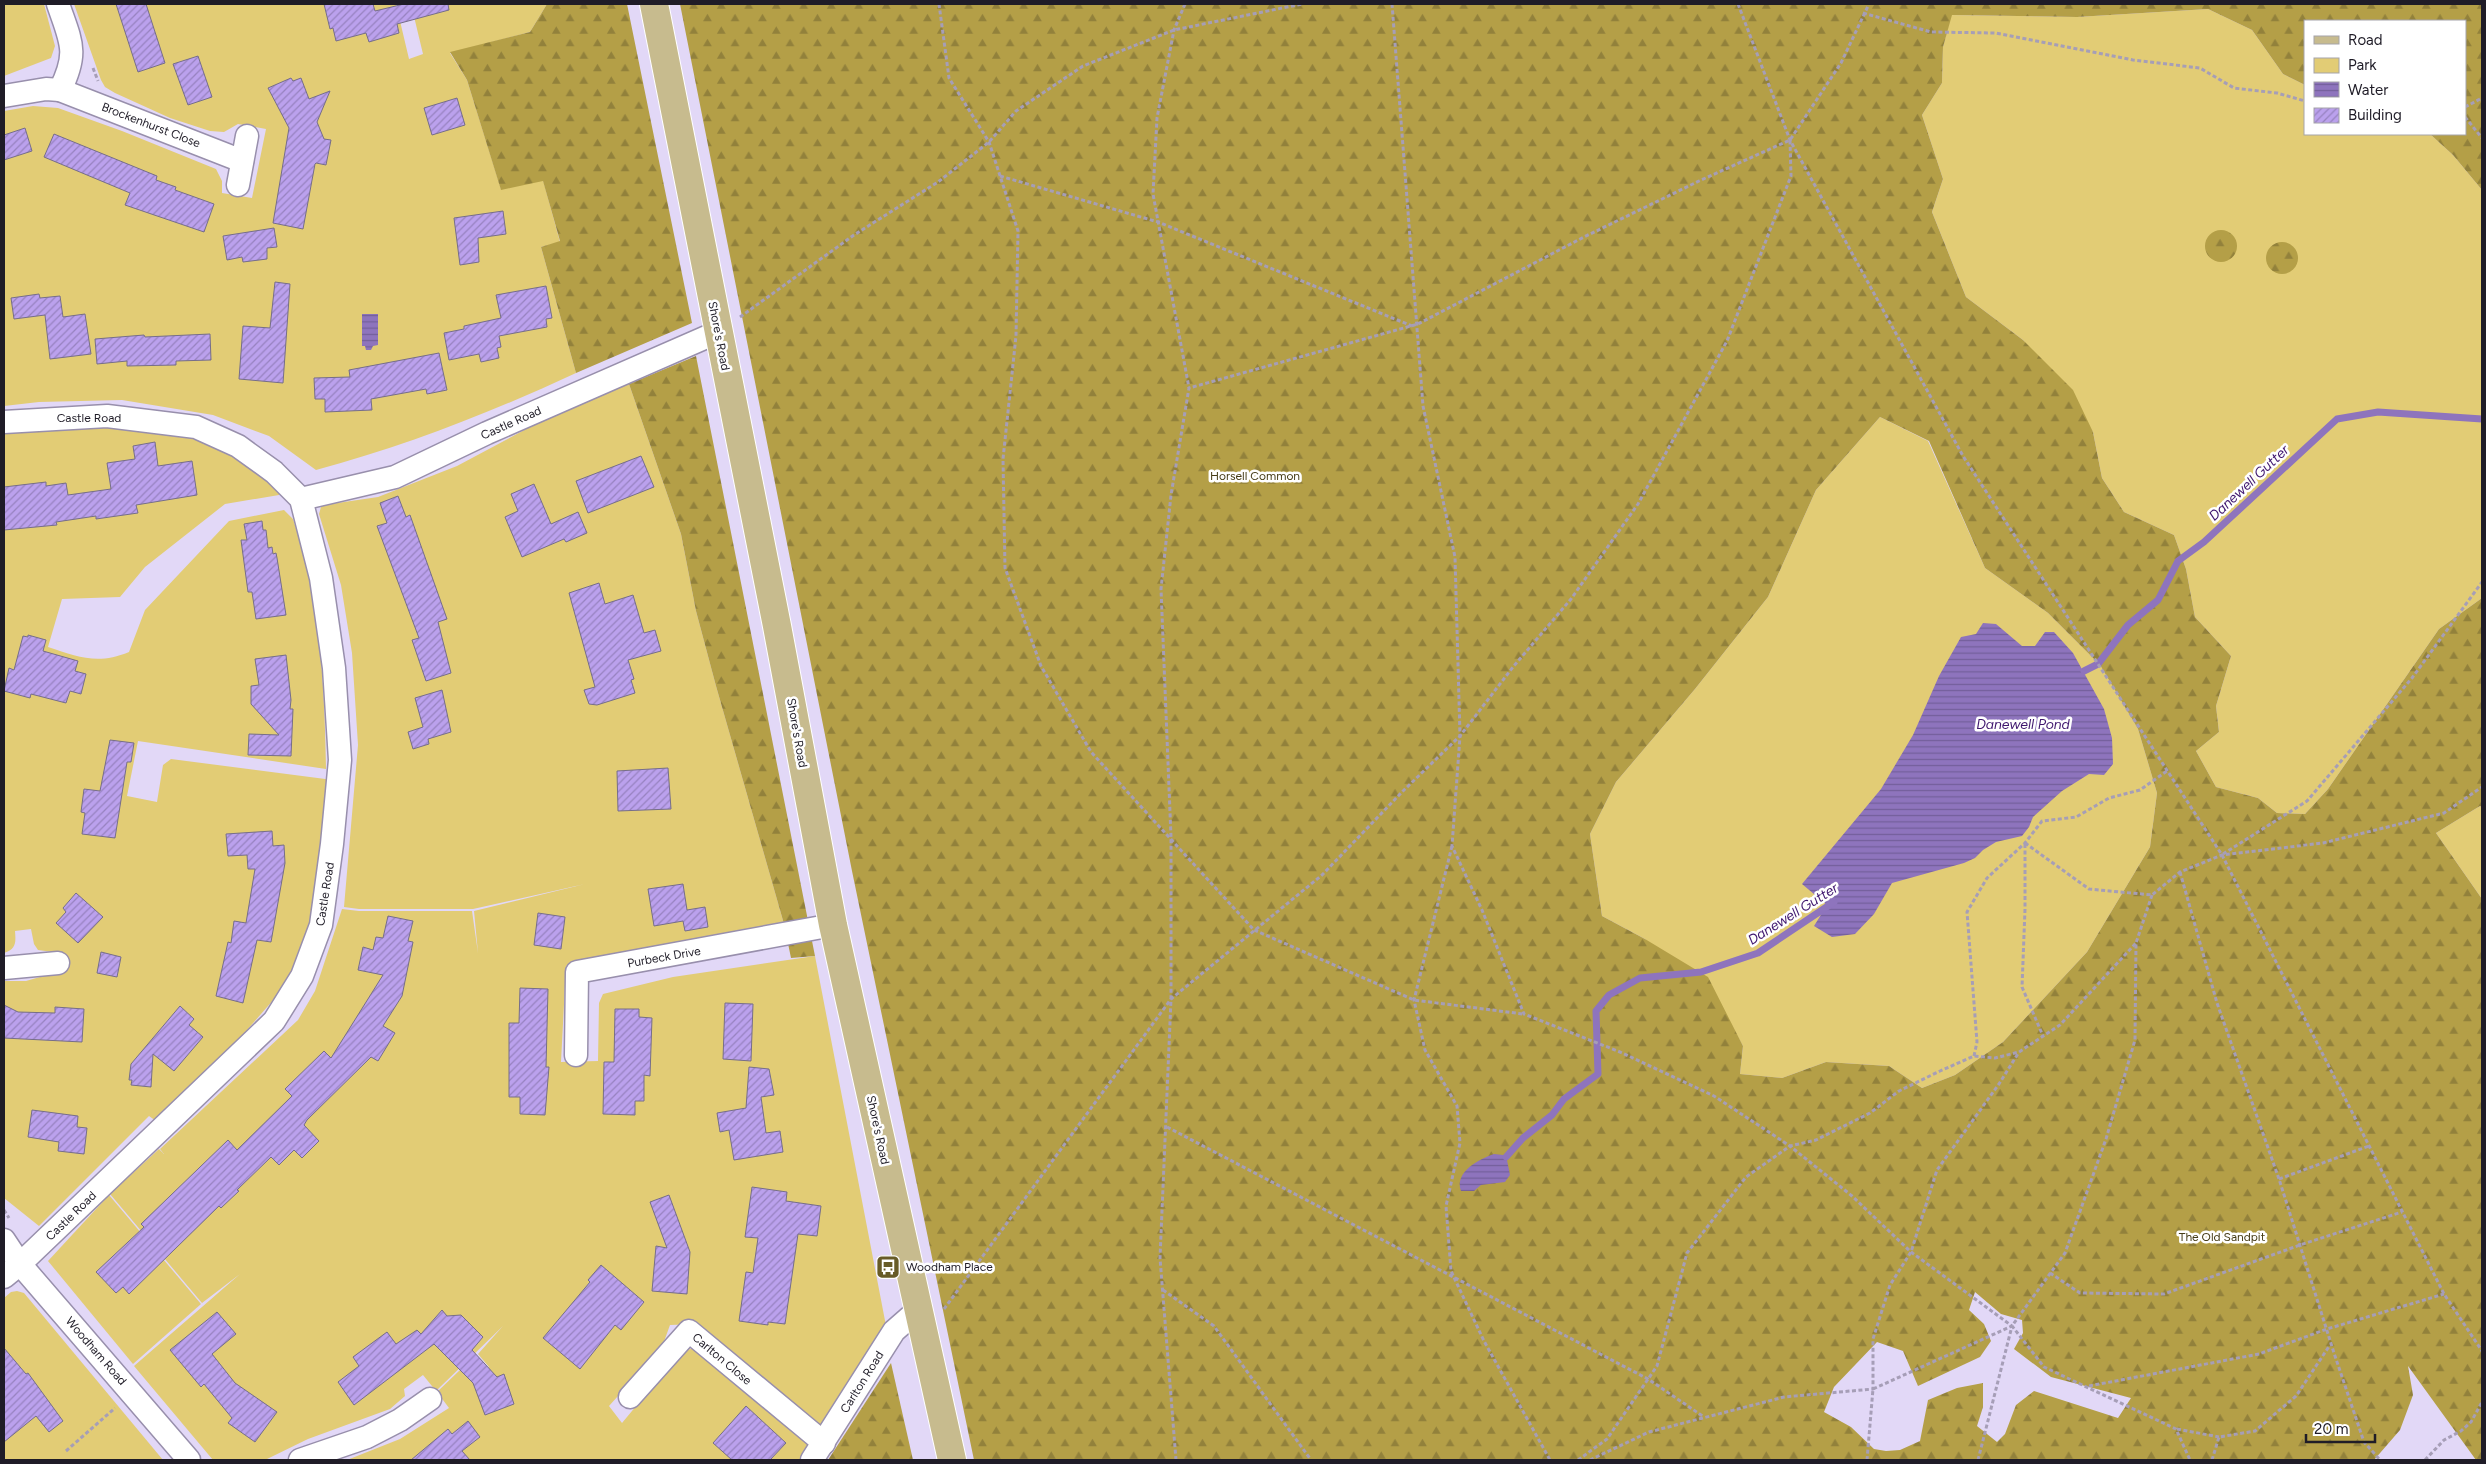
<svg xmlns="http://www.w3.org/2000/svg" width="2486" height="1464" font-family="Figtree,sans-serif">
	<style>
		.green { fill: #e2cc75 }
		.forest { fill: url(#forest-firs); fill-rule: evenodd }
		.water { fill: url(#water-rules) }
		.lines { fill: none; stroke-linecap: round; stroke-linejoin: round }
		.stream { stroke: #8e74bd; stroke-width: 7 }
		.building { fill: url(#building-hatch); stroke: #766e89 }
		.minor-casing { stroke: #988fac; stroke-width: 25 }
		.major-casing { stroke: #fff; stroke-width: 30 }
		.path { stroke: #a69eb7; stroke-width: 3; stroke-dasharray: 4 2.5; stroke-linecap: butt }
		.minor { stroke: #fff; stroke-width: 22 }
		.major { stroke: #c7bb8e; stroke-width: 28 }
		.labels { text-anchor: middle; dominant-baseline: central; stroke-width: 5; stroke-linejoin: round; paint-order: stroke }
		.street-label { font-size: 12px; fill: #1f1c27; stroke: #fff }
		.park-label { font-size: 12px; fill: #463c17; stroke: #fff }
		.poi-label { font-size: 12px; fill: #1f1c27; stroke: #fff; text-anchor: start }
		.water-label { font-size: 14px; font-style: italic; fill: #3f166e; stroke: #fff }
	</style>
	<defs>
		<pattern id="forest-firs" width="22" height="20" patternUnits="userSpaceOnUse" patternTransform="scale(1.25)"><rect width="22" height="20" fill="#b49f47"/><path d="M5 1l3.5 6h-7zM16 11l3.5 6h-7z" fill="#92813b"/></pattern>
		<pattern id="water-rules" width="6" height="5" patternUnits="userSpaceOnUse" patternTransform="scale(1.25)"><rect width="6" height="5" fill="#8e74bd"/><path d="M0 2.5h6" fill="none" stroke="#735e9a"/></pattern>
		<pattern id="building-hatch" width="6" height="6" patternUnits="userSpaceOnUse" patternTransform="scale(1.25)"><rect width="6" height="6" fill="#bba1ed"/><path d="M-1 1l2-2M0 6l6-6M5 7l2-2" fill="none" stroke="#9782c0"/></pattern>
	</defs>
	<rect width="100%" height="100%" fill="#e2d8f7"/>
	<g class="green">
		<polygon points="4,4 44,4 55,46 51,58 4,76"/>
		<path d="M74,4H396L409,59L423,54L411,4H547L530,32L450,53L467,80L501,189L543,180L560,242L541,247L576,373C492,412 406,446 316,470L269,436L213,415L122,400L39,402L4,406V111L33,106L58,108L122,131L216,169L222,181V193L252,198L266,129L238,124L224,132L210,131L170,118L115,93L105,87L101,80Z"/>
		<polygon points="2208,9 2252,30 2283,74 2305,85 2305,134 2430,134 2453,155 2482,190 2482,598 2439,629 2328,789 2305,814 2277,813 2258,798 2216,787 2196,751 2219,732 2216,706 2231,656 2195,617 2186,569 2174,535 2124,512 2102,478 2093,432 2023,340 1966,297 1932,212 1943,179 1922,115 1942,83 1943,47 1951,15 2077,17"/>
		<polygon points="629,384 681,534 696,611 716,686 784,924 566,966 561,1062 598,1061 599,1003 603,994 673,977 815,956 887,1331 821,1430 698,1324 670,1325 662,1347 609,1406 622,1423 681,1352 697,1347 812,1443 801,1460 347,1460 400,1439 449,1408 437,1392 460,1370 472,1382 489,1367 478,1354 503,1326 436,1391 423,1375 404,1389 405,1396 390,1409 308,1439 265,1460 213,1460 134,1366 240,1274 202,1303 110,1194 159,1149 164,1154 160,1149 298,1020 315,991 342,909 359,911 472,911 478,953 474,911 585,884 473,909 359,909 344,907 358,745 352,653 341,585 319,514 321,507 324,505 378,497 457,466 543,420"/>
		<polygon points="1880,417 1928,441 1985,568 2048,613 2100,665 2138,729 2157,793 2150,847 2087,952 2003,1042 1955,1075 1922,1088 1889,1066 1826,1062 1782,1078 1740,1074 1743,1046 1725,1014 1645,939 1602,916 1590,834 1616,782 1695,689 1768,597 1816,490"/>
		<path d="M68,424L195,432L236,451L279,489V495L225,504L145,567L120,597L62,599L48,647C78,657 98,665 129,652L145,610L229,521L284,510L293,519C299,539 307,560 311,581C322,644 325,706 326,769L138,741L127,796L157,802L163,765L171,759L333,780L320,887L304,955L282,990L240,1038L156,1121L149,1116L39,1226L4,1198V981H26L61,971L60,953L38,950L34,944L31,929L15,931C16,943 16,949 4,953V430Z"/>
		<polygon points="2480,806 2482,807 2482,899 2436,833"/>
		<polygon points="109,1195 201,1304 133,1364 48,1261"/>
		<polygon points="17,1291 24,1293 163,1460 4,1460 4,1298 11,1292"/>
	</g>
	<g class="forest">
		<polygon points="547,4 627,4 692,323 576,373 541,247 560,241 543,181 501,190 467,80 450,52 530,32"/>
		<path d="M680,4H2482V190L2453,155L2430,134H2465V21H2305V85L2283,74L2252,30L2208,9L2077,17L1952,15L1943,47L1942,83L1922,115L1943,179L1932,212L1966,297L2023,340L2073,390L2093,432L2102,478L2124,512L2174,535L2186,569L2195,617L2231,656L2216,706L2219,732L2196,751L2216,787L2258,798L2277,813L2305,814L2328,789L2439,629L2482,598V807L2480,806L2436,833L2482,899V1460H2476L2408,1366L2413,1395L2400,1430L2374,1460H974L852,871ZM1880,417L1929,441L1985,568L2048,613L2100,665L2138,729L2157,793L2150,847L2087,952L2003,1042L1955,1075L1922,1088L1889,1066L1826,1062L1782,1078L1740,1074L1743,1046L1708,977L1645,939L1602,916L1590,834L1616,782L1695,689L1768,597L1816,490ZM1975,1292L2001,1314L2022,1320L2023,1333L2014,1349L2051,1377L2131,1398L2118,1418L2034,1391L2016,1405L2005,1434L1997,1442L1977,1426L1983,1407V1383L1957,1388L1928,1400L1920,1441L1900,1450L1886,1451L1874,1449L1851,1427L1824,1412L1834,1387L1877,1342L1903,1351L1918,1386L1980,1357L1991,1341L1984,1324L1969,1310Z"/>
		<circle cx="2221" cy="246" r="16"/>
		<circle cx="2282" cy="258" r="16"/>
		<polygon points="696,356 815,956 791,958 784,924 716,686 696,611 681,534 629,384"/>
		<polygon points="891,1363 913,1460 828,1460"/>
	</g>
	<g class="water">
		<polygon points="362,314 378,314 378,345 373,346 371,350 366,350 365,346 362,346"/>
		<polygon points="1983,623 1996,624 2022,646 2035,646 2045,632 2054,632 2073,653 2104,709 2112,738 2113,764 2104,775 2089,774 2062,791 2033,817 2029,827 2022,836 1996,842 1983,850 1975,858 1964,863 1892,883 1874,914 1855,934 1832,937 1814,926 1827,905 1802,884 1881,789 1913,735 1939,676 1961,637 1976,634"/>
		<path d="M1494,1154L1503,1155L1507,1160L1510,1175L1505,1182L1481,1185L1474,1191H1461C1454,1172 1479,1159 1494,1154Z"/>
	</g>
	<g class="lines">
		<g class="stream">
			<polyline points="2084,671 2098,664 2128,625 2158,600 2178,561 2204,542 2337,419 2378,412 2482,419"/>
			<polyline points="1506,1157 1523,1138 1552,1115 1564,1099 1598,1074 1596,1011 1609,995 1640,978 1701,972 1758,953 1834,902"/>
		</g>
	</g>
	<g class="building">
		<polygon points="116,4 146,4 165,63 138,72"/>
		<polygon points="324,4 373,4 375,11 404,4 448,4 449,10 397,24 399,33 369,42 366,33 336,41 333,28 330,29"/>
		<polygon points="198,56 212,97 188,105 173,64"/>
		<polygon points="291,78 293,81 301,78 309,99 330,91 317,122 324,139 331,140 326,165 316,163 315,164 303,229 273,223 289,128 268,88"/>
		<polygon points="457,98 465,125 432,135 424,108"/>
		<polygon points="25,128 32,151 4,160 4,135"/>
		<polygon points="54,134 157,176 156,180 176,187 175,190 214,204 204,232 125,205 130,193 44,157"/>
		<polygon points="503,211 506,234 478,238 479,262 460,265 454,218"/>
		<polygon points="274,228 277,247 267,248 267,259 243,262 242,257 227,260 223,236"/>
		<polygon points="275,282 290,284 283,383 239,379 243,326 270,328"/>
		<polygon points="546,286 552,318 546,319 547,327 499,336 501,347 497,348 499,358 481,362 479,354 449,360 444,333 464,329 464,326 501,318 496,295"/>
		<polygon points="39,294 40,298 60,296 63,317 85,314 91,354 50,359 45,315 14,319 11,298"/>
		<polygon points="210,334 211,360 176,361 176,365 127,366 127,361 97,364 95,339 144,335 145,337"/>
		<polygon points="439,353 447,390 427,394 426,389 371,399 372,410 325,412 325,399 315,399 314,378 350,377 349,370"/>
		<polygon points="155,442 158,466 192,461 197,495 136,505 138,513 96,519 96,516 56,522 57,525 4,530 4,487 46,482 46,486 66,483 68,495 111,489 107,463 135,459 133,446"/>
		<polygon points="641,456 654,487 588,513 576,481"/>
		<polygon points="534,484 551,524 578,512 587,533 566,542 564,539 522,557 505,517 518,511 511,494"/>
		<polygon points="398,496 406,517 410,515 447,619 438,622 451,673 426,681 412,640 419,638 377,526 387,523 380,503"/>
		<polygon points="262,521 263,530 266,530 268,548 272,547 273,554 276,553 277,558 286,615 256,619 252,592 248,592 241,540 247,540 244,524"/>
		<polygon points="599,583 605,604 633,595 644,633 655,630 661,651 628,660 634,679 631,680 635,693 597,705 589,704 584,690 595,687 569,593"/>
		<polygon points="28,635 46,640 43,651 78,661 75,671 86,674 81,694 70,691 66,703 31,694 30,698 4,691 9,668 14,670 23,636 28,637"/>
		<polygon points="286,655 291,700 290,709 293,709 291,756 248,755 249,734 279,735 251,704 251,686 259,685 255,659"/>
		<polygon points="442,690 451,732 428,739 429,744 413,749 408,732 423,727 415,698"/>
		<polygon points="110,740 134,743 131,762 127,762 115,838 82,834 85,813 81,812 84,789 100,791"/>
		<polygon points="668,768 671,809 618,811 617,771"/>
		<polygon points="272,831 273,846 284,845 285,863 271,942 257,940 243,1003 216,996 228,942 231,943 234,921 246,923 255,869 248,869 247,855 228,856 226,834"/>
		<polygon points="683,884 687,910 705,907 708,927 685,931 683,921 654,926 648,889"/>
		<polygon points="76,893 103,917 78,943 56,923 66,912 63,908"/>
		<polygon points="538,913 565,917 561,949 534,945"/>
		<polygon points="388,916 413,921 408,941 413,942 402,996 383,1026 395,1033 378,1061 371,1057 307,1120 304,1125 319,1141 302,1158 294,1150 279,1165 271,1157 237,1190 239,1191 221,1208 219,1206 129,1294 123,1287 116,1293 96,1272 144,1227 141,1224 228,1140 237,1150 292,1096 285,1089 324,1051 331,1058 383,975 358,970 363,947 373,950 376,937 383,938"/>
		<polygon points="101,952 121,957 117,977 97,973"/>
		<polygon points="520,988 548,989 546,1067 549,1067 545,1115 520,1114 520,1097 509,1097 509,1023 519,1023"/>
		<polygon points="725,1003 753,1004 751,1061 723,1059"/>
		<polygon points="4,1005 18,1012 55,1013 55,1007 84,1009 82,1042 4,1038"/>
		<polygon points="180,1006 194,1019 189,1025 203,1037 174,1071 153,1054 151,1087 131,1085 132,1080 129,1080 131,1064"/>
		<polygon points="615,1009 639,1009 639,1017 652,1018 650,1076 644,1075 644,1101 635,1101 635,1115 603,1114 604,1062 614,1062"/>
		<polygon points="749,1067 769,1069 774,1095 761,1097 766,1133 780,1131 783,1152 734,1160 729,1130 720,1132 717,1113 746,1108"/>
		<polygon points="32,1110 78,1116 77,1127 87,1128 84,1154 58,1151 59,1142 28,1137"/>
		<polygon points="752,1187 787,1192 786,1201 821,1206 817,1236 798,1234 785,1324 768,1322 768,1325 739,1321 746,1272 753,1273 758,1238 745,1237"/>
		<polygon points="669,1195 690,1252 687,1294 652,1291 656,1246 667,1248 650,1202"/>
		<polygon points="601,1265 644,1302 621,1330 615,1325 580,1369 543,1338 590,1282 588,1280"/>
		<polygon points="442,1310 447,1316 461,1315 483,1337 472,1350 497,1377 504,1374 514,1404 485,1415 473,1383 434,1344 354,1405 338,1382 359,1366 353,1357 387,1332 396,1344 417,1330 421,1334"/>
		<polygon points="217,1312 236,1334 212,1354 235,1383 277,1412 255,1442 228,1423 232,1418 204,1384 201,1387 170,1350"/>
		<polygon points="4,1348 26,1374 28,1373 63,1421 49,1432 36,1416 4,1442"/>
		<polygon points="746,1406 786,1443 770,1460 732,1460 713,1443"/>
		<polygon points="468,1421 480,1437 462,1451 470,1460 411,1460 448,1429 452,1434"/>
	</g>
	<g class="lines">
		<g class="minor-casing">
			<g id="minor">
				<polyline points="60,90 242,161"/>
				<path d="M4,96L46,89L60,90C79,52 71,42 58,4"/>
				<polyline points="238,185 247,136"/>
				<polyline points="4,422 107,416 196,427 238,446 274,472 301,499 321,578 334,668 340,760 332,844 321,925 302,976 274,1021 20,1264 4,1277"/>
				<polyline points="301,499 395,477 487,433 718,332"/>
				<polyline points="4,968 58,963"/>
				<polyline points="576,1055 577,972 833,925"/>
				<polyline points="4,1240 20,1264 189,1460"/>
				<polyline points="630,1397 689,1331 824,1443"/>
				<polyline points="300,1460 367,1437 400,1420 430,1399"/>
				<polyline points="812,1460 894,1331 918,1310"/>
			</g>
		</g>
		<g class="major-casing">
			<polyline id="major" points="654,4 777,626 833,925 952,1460"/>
		</g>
		<g class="path">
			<polyline points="939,4 949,78 989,142 1018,231 1016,336 1003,459 1005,568 1041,666 1091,752 1254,930 1414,1000 1523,1014"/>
			<polyline points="1185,4 1174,30 1157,118 1153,194 1189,388"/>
			<polyline points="1392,4 1423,406 1455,557 1460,736 1452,846 1482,910 1524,1014 1620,1052 1714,1096 1790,1146 1852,1196 1911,1252 2012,1326"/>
			<polyline points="1738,4 1790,140 1963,456 2222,855 2444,1294 2482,1351"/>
			<polyline points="1863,13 1931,32 1996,33 2133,60 2200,68 2234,88 2277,93 2305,101"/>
			<polyline points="93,68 98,81"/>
			<polyline points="2465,107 2482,98"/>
			<polyline points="2465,117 2482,138"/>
			<polyline points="1000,176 1158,222 1412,326"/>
			<polyline points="740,317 854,235 938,182 989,142 1016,111 1083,66 1174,30 1302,4"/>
			<polyline points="2025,843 2089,889 2152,895 2180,872 2222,855 2323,843 2444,813 2482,787"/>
			<polyline points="2025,844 2025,909 2022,987 2043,1036"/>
			<polyline points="1452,846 1414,1000 1425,1050 1457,1106 1460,1143 1446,1206 1451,1271 1484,1341 1550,1460"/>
			<polyline points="2223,854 2307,801 2412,678 2482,582"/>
			<polyline points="2180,872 2217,1003 2279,1179 2334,1353 2364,1442 2380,1460"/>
			<polyline points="2152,895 2136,943 2135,1040 2106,1139 2065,1253 2012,1326 2044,1367 2176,1429 2190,1460"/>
			<polyline points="1974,1056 1977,1042 1967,912 1987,878 2025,843 2042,821 2076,817 2109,798 2140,790 2167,771"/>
			<polyline points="1167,1127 1648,1379 1704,1417"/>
			<polyline points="2279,1179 2369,1146"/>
			<polyline points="4,1210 9,1218"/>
			<polyline points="2050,1273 2080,1293 2164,1294 2300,1245 2402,1212"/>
			<polyline points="1163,1290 1214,1326 1311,1460"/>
			<polyline points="944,1309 1171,999 1322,875 1403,791 1460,736 1513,667 1571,599 1638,504 1727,341 1791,176 1790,140"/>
			<polyline points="2089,1386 2259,1354 2327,1329 2444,1294"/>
			<polyline points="2177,1429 2219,1437"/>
			<polyline points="66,1451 115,1408"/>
			<polyline points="1176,1460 1160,1258 1171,999 1171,837 1161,589 1171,495 1189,388 1418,324 1584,237 1699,181 1790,140 1841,63 1869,4"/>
			<polyline points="1578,1460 1607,1439 1657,1366 1687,1253 1746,1177 1790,1146 1816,1140 1870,1113 1899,1091 1940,1071 1974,1056 1995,1058 2019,1052 2060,1025 2136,943"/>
			<polyline points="1590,1460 1649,1432 1784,1397 1873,1389 1873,1339 1890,1285 1911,1252 1937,1170 1999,1084 2019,1052"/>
			<polyline points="1867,1460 1873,1389 2012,1326"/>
			<polyline points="1978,1460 2012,1326"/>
			<polyline points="2212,1460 2219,1437 2255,1431 2296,1396 2330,1345"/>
			<polyline points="2425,1460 2444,1440 2461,1431 2471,1422 2482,1402"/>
		</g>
		<use href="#minor" class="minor"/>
		<use href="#major" class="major"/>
	</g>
	<defs>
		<g id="bus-square" transform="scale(1.25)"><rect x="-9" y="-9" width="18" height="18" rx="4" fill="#675b27" stroke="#fff"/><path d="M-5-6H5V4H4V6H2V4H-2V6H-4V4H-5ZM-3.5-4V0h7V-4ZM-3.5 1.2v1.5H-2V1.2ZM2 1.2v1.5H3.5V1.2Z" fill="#fff"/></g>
	</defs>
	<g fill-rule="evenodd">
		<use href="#bus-square" x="888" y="1267"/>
	</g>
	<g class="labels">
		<g class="street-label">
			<text transform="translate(151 125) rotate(21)">Brockenhurst Close</text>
			<text transform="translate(719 336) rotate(79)">Shore's Road</text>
			<text x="89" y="418">Castle Road</text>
			<text transform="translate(511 423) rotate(-24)">Castle Road</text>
			<text transform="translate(797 733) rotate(80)">Shore's Road</text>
			<text transform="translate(325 894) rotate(-81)">Castle Road</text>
			<text transform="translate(664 957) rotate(-10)">Purbeck Drive</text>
			<text transform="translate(878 1130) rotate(78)">Shore's Road</text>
			<text transform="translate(71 1216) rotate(-44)">Castle Road</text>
			<text transform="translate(96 1351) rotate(49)">Woodham Road</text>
			<text transform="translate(722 1359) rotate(40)">Carlton Close</text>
			<text transform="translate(862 1382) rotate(-58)">Carlton Road</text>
		</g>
		<g class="park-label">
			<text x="1255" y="476">Horsell Common</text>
			<text x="2222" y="1237">The Old Sandpit</text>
		</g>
		<g class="poi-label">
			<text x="906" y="1267">Woodham Place</text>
		</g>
		<g class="water-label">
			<text transform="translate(2249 483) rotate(-43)">Danewell Gutter</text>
			<text x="2023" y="724">Danewell Pond</text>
			<text transform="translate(1793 914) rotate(-32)">Danewell Gutter</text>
		</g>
	</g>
	<rect width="2486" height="1464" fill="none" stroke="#1f1c27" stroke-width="10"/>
	<rect x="2304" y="20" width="162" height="115" fill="#ffffff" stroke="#a5a4a9"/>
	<rect x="2314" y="36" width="25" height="8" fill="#c7bb8e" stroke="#a5a4a9"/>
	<text x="2348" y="45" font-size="15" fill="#1f1c27">Road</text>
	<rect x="2314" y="58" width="25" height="15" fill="#e2cc75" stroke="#a5a4a9"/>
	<text x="2348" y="70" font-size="15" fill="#1f1c27">Park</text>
	<rect x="2314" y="82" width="25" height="15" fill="url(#water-rules)" stroke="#a5a4a9"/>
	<text x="2348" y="95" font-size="15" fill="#1f1c27">Water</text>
	<rect x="2314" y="108" width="25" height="15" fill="url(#building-hatch)" stroke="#a5a4a9"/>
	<text x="2348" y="120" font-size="15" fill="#1f1c27">Building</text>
	<path d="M2306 1434v8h69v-8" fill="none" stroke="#1f1c27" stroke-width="2.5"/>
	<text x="2314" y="1434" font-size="15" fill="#1f1c27" stroke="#ffffff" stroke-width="4" paint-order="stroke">20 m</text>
</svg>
